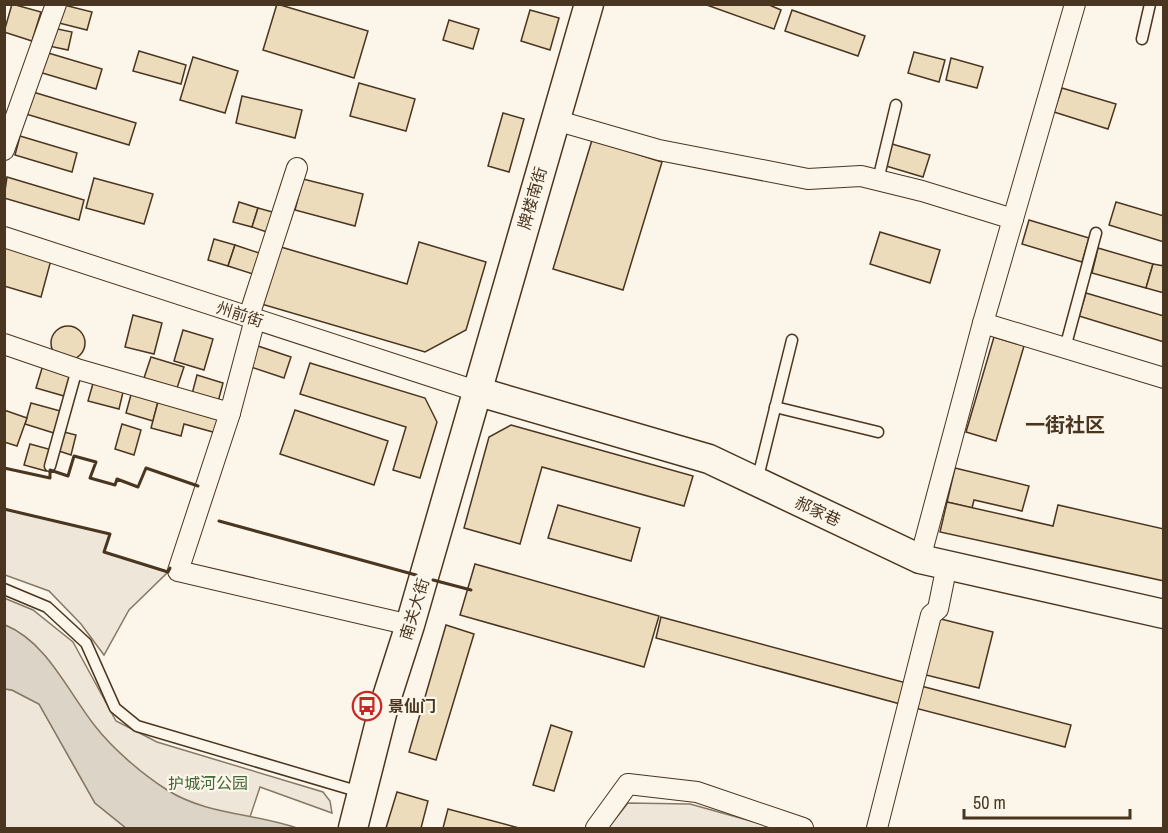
<svg xmlns="http://www.w3.org/2000/svg" width="1168" height="833" font-family="'Archivo Narrow','Noto Sans SC',sans-serif">
	<style>
		.green { fill: #ede6d9; stroke: #887966; stroke-width: 1.5 }
		.water { fill: #dcd4c6; stroke: #887966; stroke-width: 1.5 }
		.building { fill: #ecdcbc; stroke: #4a3520; stroke-width: 1.5 }
		.lines { fill: none; stroke-linecap: round; stroke-linejoin: round }
		.lane-casing { stroke: #4a3520; stroke-width: 13 }
		.street-casing { stroke: #4a3520; stroke-width: 22 }
		.secondary-casing { stroke: #4a3520; stroke-width: 31 }
		.lane { stroke: #fbf6e9; stroke-width: 10 }
		.street { stroke: #fbf6e9; stroke-width: 20 }
		.secondary { stroke: #fbf6e9; stroke-width: 28 }
		.wall { stroke: #4a3520; stroke-width: 3 }
		.labels { text-anchor: middle; dominant-baseline: central; stroke-width: 4.5; stroke-linejoin: round; paint-order: stroke }
		.street-label { font-size: 16px; fill: #4a3520; stroke: #fbf6e9 }
		.poi-label { font-size: 16px; font-weight: bold; fill: #4a3520; stroke: #fbf6e9; text-anchor: start }
		.park-label { font-size: 16px; fill: #436837; stroke: #fbf6e9 }
		.quarter-label { font-size: 20px; font-weight: bold; fill: #4a3520; stroke: #fbf6e9 }
	</style>
	<rect width="100%" height="100%" fill="#fbf6e9"/>
	<g class="green">
		<polygon points="5,509 110,534 104,552 168,572 129,610 104,655 81,624 49,591 5,575"/>
		<path d="M4,598L33,610L73,642L116,721L157,742L323,792L330,801L332,813L260,787L250,817C234,814 215,813 200,807C162,792 121,759 95,727C68,693 48,643 5,625Z"/>
		<polygon points="5,689 12,690 39,704 95,803 126,828 5,828"/>
		<polygon points="628,803 690,804 776,828 608,828"/>
	</g>
	<path class="water" d="M5,625C47,642 68,692 95,726C113,749 142,774 167,790C207,815 254,813 297,828H126L95,803L39,704L12,690L5,689Z"/>
	<g class="building">
		<polygon points="12,4 41,12 32,41 4,32"/>
		<polygon points="60,4 92,12 87,30 55,22"/>
		<polygon points="277,4 368,31 354,78 263,50"/>
		<polygon points="704,4 767,4 781,10 774,29"/>
		<polygon points="530,10 559,18 550,50 521,41"/>
		<polygon points="792,10 865,36 858,56 785,31"/>
		<polygon points="449,20 479,29 473,49 443,40"/>
		<polygon points="53,28 72,32 68,50 49,46"/>
		<polygon points="139,51 186,65 181,84 133,71"/>
		<polygon points="45,52 102,69 96,89 39,72"/>
		<polygon points="914,52 945,60 939,82 908,73"/>
		<polygon points="193,57 238,71 225,113 180,100"/>
		<polygon points="951,58 983,67 977,88 946,80"/>
		<polygon points="359,83 415,99 406,131 350,116"/>
		<polygon points="1062,88 1116,104 1108,129 1054,112"/>
		<polygon points="33,92 136,123 129,145 26,114"/>
		<polygon points="242,96 302,110 295,138 236,123"/>
		<polygon points="503,113 524,119 509,172 488,166"/>
		<polygon points="20,136 77,153 72,172 15,155"/>
		<polygon points="592,140 662,162 623,290 553,269"/>
		<polygon points="892,144 930,155 923,177 886,166"/>
		<polygon points="7,177 84,200 79,220 4,198"/>
		<polygon points="94,178 153,194 144,224 86,208"/>
		<polygon points="303,179 363,194 355,226 295,210"/>
		<polygon points="239,202 258,208 252,227 233,222"/>
		<polygon points="1116,202 1164,216 1164,242 1109,225"/>
		<polygon points="258,208 276,213 270,233 252,227"/>
		<polygon points="1029,220 1089,238 1082,262 1022,244"/>
		<polygon points="880,232 940,250 930,283 870,264"/>
		<polygon points="214,239 235,245 228,266 208,260"/>
		<polygon points="419,242 486,262 466,330 425,352 258,303 274,245 407,284"/>
		<polygon points="235,245 262,254 256,275 228,266"/>
		<polygon points="4,247 51,260 41,297 4,286"/>
		<polygon points="1098,248 1153,264 1146,288 1092,273"/>
		<polygon points="1153,264 1164,266 1164,293 1146,288"/>
		<polygon points="1086,293 1164,316 1164,342 1079,316"/>
		<polygon points="133,315 162,323 154,354 125,347"/>
		<circle cx="68" cy="343" r="17"/>
		<polygon points="183,330 213,339 204,370 174,361"/>
		<polygon points="994,337 1024,346 996,441 966,432"/>
		<polygon points="258,346 291,357 284,378 251,367"/>
		<polygon points="151,357 184,367 177,388 144,378"/>
		<polygon points="310,363 425,398 437,422 420,478 393,470 406,427 300,394"/>
		<polygon points="43,365 71,373 64,396 36,388"/>
		<polygon points="197,375 223,383 218,402 192,394"/>
		<polygon points="94,380 124,388 119,409 88,401"/>
		<polygon points="132,391 159,398 153,421 126,413"/>
		<polygon points="159,398 224,415 220,434 184,424 181,436 151,428"/>
		<polygon points="31,403 64,412 57,434 25,424"/>
		<polygon points="4,410 27,418 17,446 4,442"/>
		<polygon points="295,410 388,441 374,485 280,454"/>
		<polygon points="122,424 141,430 134,455 115,449"/>
		<polygon points="511,425 693,476 684,506 542,467 520,544 464,528 489,437"/>
		<polygon points="64,432 76,435 71,455 59,451"/>
		<polygon points="30,444 52,450 46,471 24,465"/>
		<polygon points="955,468 1029,486 1022,511 974,500 972,508 947,502"/>
		<polygon points="947,502 1053,526 1058,505 1164,529 1164,581 940,532"/>
		<polygon points="558,505 640,528 631,561 548,538"/>
		<polygon points="475,564 659,616 644,667 460,615"/>
		<polygon points="661,617 910,684 904,705 656,638"/>
		<polygon points="937,618 993,632 979,688 922,674"/>
		<polygon points="446,625 474,634 436,760 409,752"/>
		<polygon points="921,686 1071,725 1065,747 915,708"/>
		<polygon points="551,725 572,732 554,791 533,785"/>
		<polygon points="397,792 428,801 421,828 386,828"/>
		<polygon points="448,809 519,828 443,828"/>
	</g>
	<g class="lines">
		<g class="lane-casing">
			<g id="lane">
				<polyline points="1142,39 1150,4"/>
				<polyline points="878,180 896,105"/>
				<polyline points="1065,348 1096,233"/>
				<polyline points="775,407 878,432"/>
				<polyline points="50,466 77,369"/>
				<polyline points="757,481 792,340"/>
				<polyline points="4,589 47,607 86,643 115,708 137,726 360,792"/>
			</g>
		</g>
		<g class="street-casing">
			<g id="street">
				<polyline points="555,120 659,150 808,179 861,176 922,191 1013,219"/>
				<polyline points="4,150 56,4"/>
				<polyline points="4,237 476,391"/>
				<polyline points="249,316 297,168"/>
				<polyline points="983,323 1164,378"/>
				<polyline points="4,344 77,369 230,413 255,319"/>
				<polyline points="230,413 178,571 410,625"/>
				<polyline points="920,559 983,323 1075,4"/>
				<polyline points="596,828 628,784 697,792 803,828"/>
				<polyline points="877,828 931,615 938,609 947,565"/>
			</g>
		</g>
		<g class="secondary-casing">
			<g id="secondary">
				<polyline points="476,391 709,459 920,559 1164,614"/>
				<polyline points="353,828 384,706 410,625 589,4"/>
			</g>
		</g>
		<use href="#lane" class="lane"/>
		<use href="#street" class="street"/>
		<use href="#secondary" class="secondary"/>
		<g class="wall">
			<polyline points="4,468 50,478 50,470 68,476 74,456 96,462 90,478 115,485 117,479 138,487 146,468 198,486"/>
			<polyline points="4,509 110,534 104,552 168,572 170,568"/>
			<polyline points="219,521 416,575"/>
			<polyline points="433,580 471,590"/>
		</g>
	</g>
	<defs>
		<g id="bus-ring" transform="scale(1.5)"><circle r="9.5" fill="#fbf6e9" stroke="#c62828" stroke-width="1.5"/><path d="M-5-6H5V4H4V6H2V4H-2V6H-4V4H-5ZM-3.5-4V0h7V-4ZM-3.5 1.2v1.5H-2V1.2ZM2 1.2v1.5H3.5V1.2Z" fill="#c62828"/></g>
	</defs>
	<g fill-rule="evenodd">
		<use href="#bus-ring" x="367" y="706"/>
	</g>
	<g class="labels">
		<g class="street-label">
			<text transform="translate(532 198) rotate(-74)">牌楼南街</text>
			<text transform="translate(240 314) rotate(18)">州前街</text>
			<text transform="translate(818 511) rotate(25)">郝家巷</text>
			<text transform="translate(414 609) rotate(-73)">南关大街</text>
		</g>
		<g class="poi-label">
			<text x="388" y="706">景仙门</text>
		</g>
		<g class="park-label">
			<text x="208" y="783">护城河公园</text>
		</g>
		<g class="quarter-label">
			<text x="1065" y="424">一街社区</text>
		</g>
	</g>
	<rect width="1168" height="833" fill="none" stroke="#4a3520" stroke-width="12"/>
	<path d="M964 809v9h166v-9" fill="none" stroke="#4a3520" stroke-width="3"/>
	<text x="973" y="809" font-size="18" fill="#4a3520" stroke="#fbf6e9" stroke-width="4.5" paint-order="stroke">50 m</text>
</svg>
